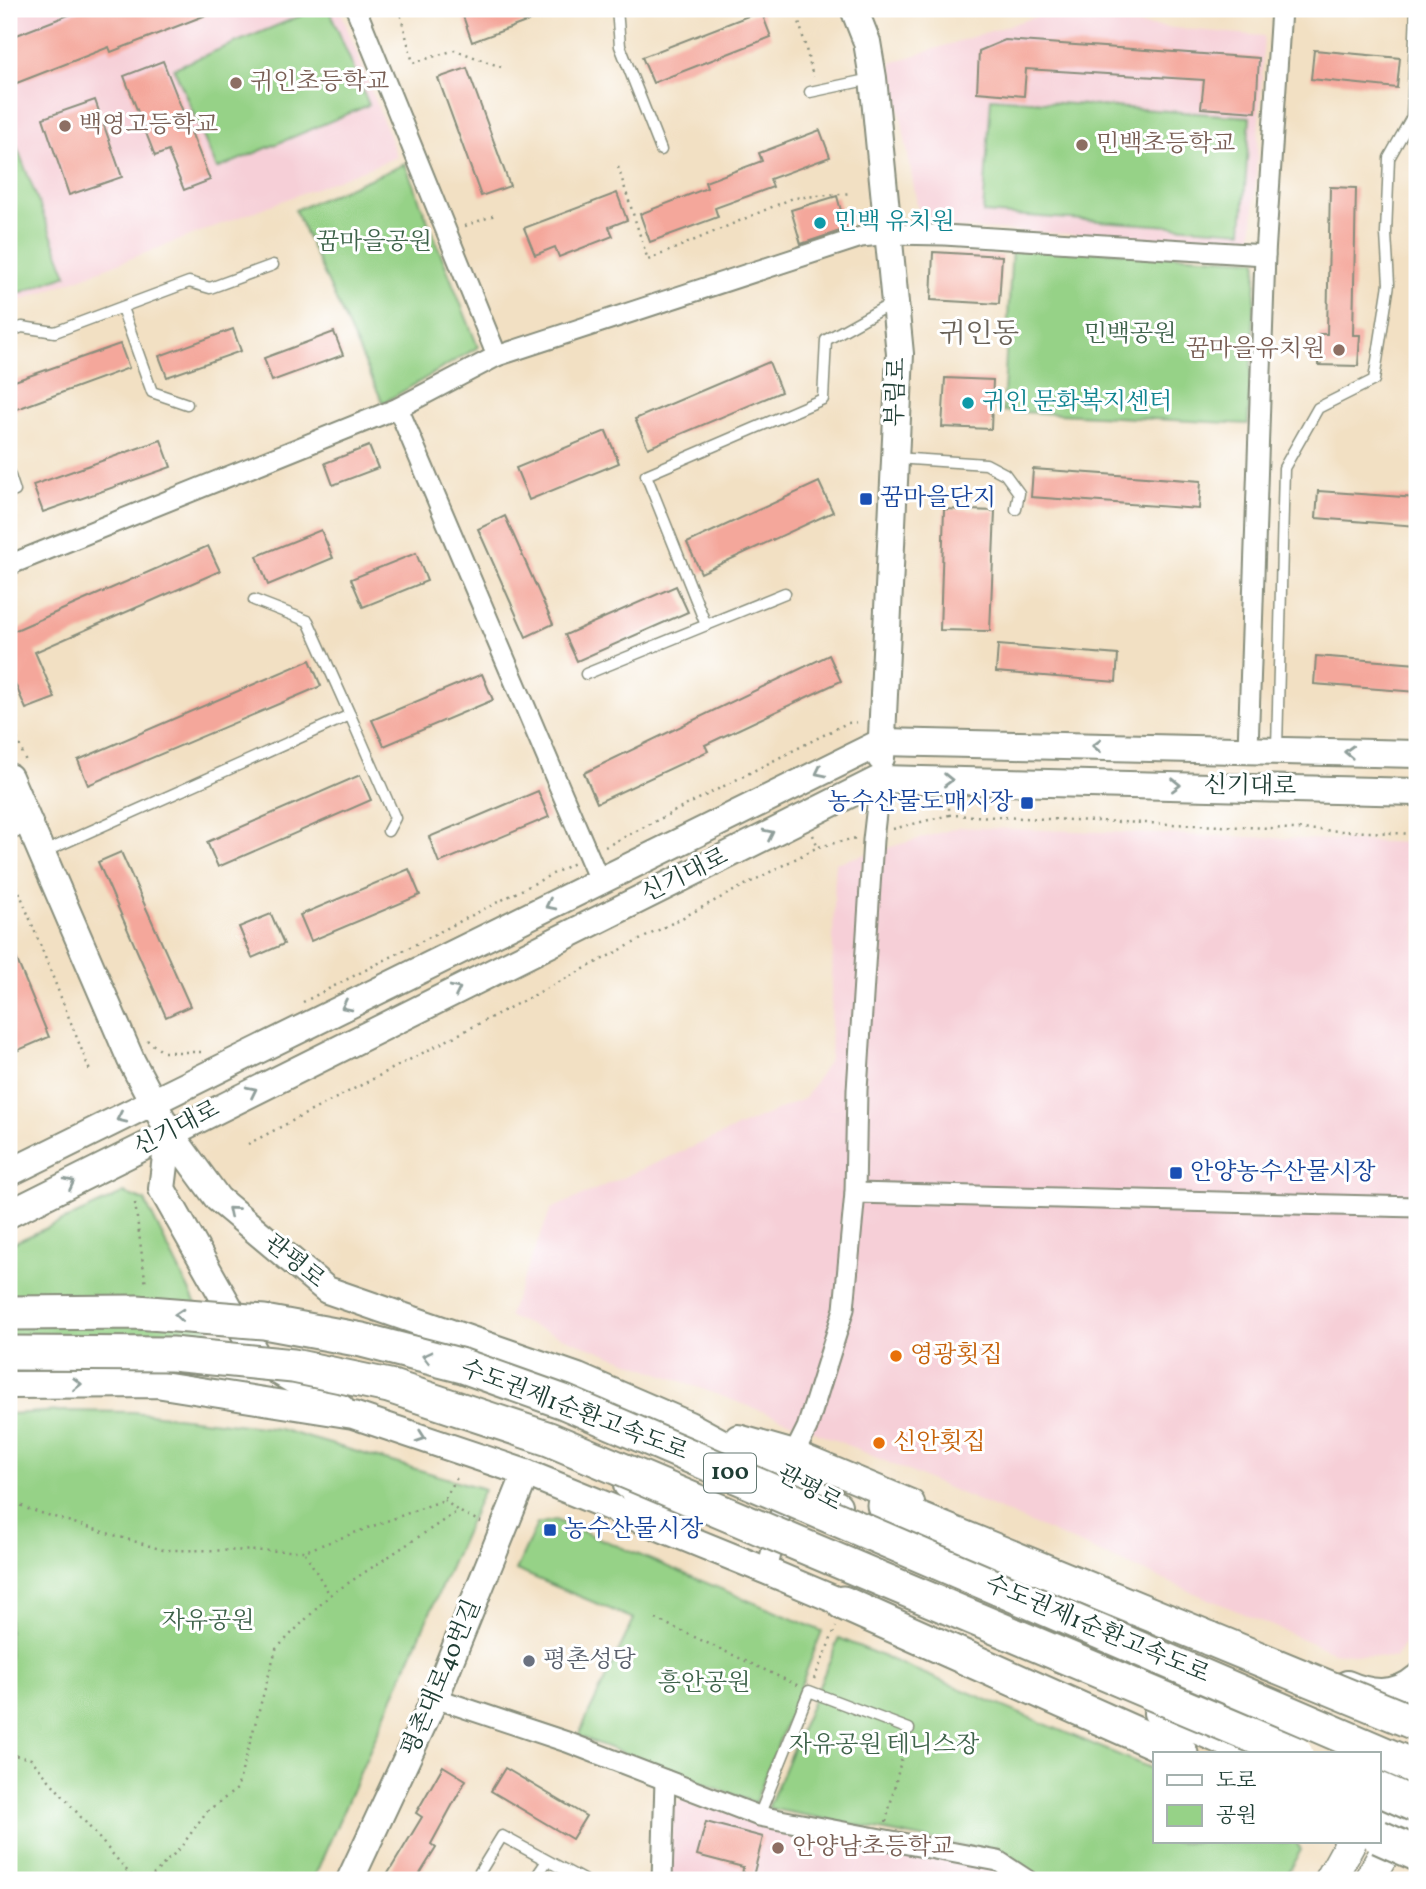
<svg xmlns="http://www.w3.org/2000/svg" width="1426" height="1889" font-family="Vollkorn,'Noto Serif KR',serif">
	<style>
		.built { fill: #f6cfd7 }
		.green { fill: #96d287; stroke: #5a885e; stroke-width: 2 }
		.building { fill: #f4a79b }
		.lines { fill: none; stroke-linecap: round; stroke-linejoin: round }
		.lane-casing { stroke: #888e7c; stroke-width: 13 }
		.street-casing { stroke: #888e7c; stroke-width: 23 }
		.secondary-casing { stroke: #888e7c; stroke-width: 30 }
		.primary-casing { stroke: #888e7c; stroke-width: 33 }
		.highway-casing { stroke: #888e7c; stroke-width: 37 }
		.path { stroke: #888e7c; stroke-width: 2.5; stroke-dasharray: 2 5; stroke-linecap: butt }
		.lane { stroke: #fff; stroke-width: 10 }
		.street { stroke: #fff; stroke-width: 19 }
		.secondary { stroke: #fff; stroke-width: 26 }
		.primary { stroke: #fff; stroke-width: 30 }
		.highway { stroke: #fff; stroke-width: 33 }
		.highway-bridge-casing { stroke: #888e7c; stroke-width: 37; stroke-linecap: butt }
		.highway-bridge { stroke: #fff; stroke-width: 33 }
		.oneway { stroke: #8f9e9a }
		.education-dot { fill: #8d6e63; stroke: #fff; stroke-width: 2.5 }
		.culture-dot { fill: #0f9aa8; stroke: #fff; stroke-width: 2.5 }
		.transit-dot { fill: #1a4fb4; stroke: #fff; stroke-width: 2.5 }
		.food-dot { fill: #e8710a; stroke: #fff; stroke-width: 2.5 }
		.worship-dot { fill: #6b7280; stroke: #fff; stroke-width: 2.5 }
		.labels { text-anchor: middle; dominant-baseline: central; stroke-width: 6; stroke-linejoin: round; paint-order: stroke }
		.shield { fill: #fff; stroke: #627771; stroke-width: 2 }
		.shield-label { font-size: 23px; font-weight: bold; fill: #1f3d34 }
		.education-label { font-size: 24px; fill: #785e54; stroke: #fff; text-anchor: start }
		.culture-label { font-size: 24px; fill: #0d838f; stroke: #fff; text-anchor: start }
		.park-label { font-size: 24px; fill: #3d6249; stroke: #fff }
		.street-label { font-size: 24px; fill: #1f3d34; stroke: #fff }
		.transit-label { font-size: 24px; fill: #164399; stroke: #fff; text-anchor: start }
		.food-label { font-size: 24px; fill: #c56008; stroke: #fff; text-anchor: start }
		.worship-label { font-size: 24px; fill: #5b616d; stroke: #fff; text-anchor: start }
		.quarter-label { font-size: 28px; fill: #6a6258; stroke: #fff }
	</style>
	<rect width="100%" height="100%" fill="#fff"/>
	<filter id="ink" filterUnits="userSpaceOnUse"><feTurbulence type="fractalNoise" baseFrequency=".0143" numOctaves="2"/><feDisplacementMap in="SourceGraphic" scale="14" xChannelSelector="R" yChannelSelector="G"/><feConvolveMatrix kernelMatrix="1 2 1 2 8 2 1 2 1" color-interpolation-filters="sRGB"/></filter>
	<filter id="wash" filterUnits="userSpaceOnUse"><feTurbulence type="fractalNoise" baseFrequency=".00686" numOctaves="4" result="noise"/><feDisplacementMap in="SourceGraphic" scale="28" xChannelSelector="R" yChannelSelector="G"/><feGaussianBlur stdDeviation="1.57" result="paint"/><feColorMatrix in="noise" values="0 0 0 0 0 0 0 0 0 0 0 0 0 0 0 0 0 1.4 0 .05"/><feComposite in="paint" operator="in"/></filter>
	<g filter="url(#wash)">
		<rect width="100%" height="100%" fill="#f2e0c3"/>
		<g class="built">
			<polygon points="9,9 340,9 397,157 9,305"/>
			<polygon points="1038,16 1264,36 1252,244 921,226 891,63"/>
			<polygon points="960,827 1417,843 1417,1624 1395,1658 1333,1652 807,1428 508,1317 551,1209 805,1098 830,1058 835,863"/>
			<polygon points="683,1799 782,1828 990,1868 1008,1880 669,1880 673,1806"/>
		</g>
		<g class="green">
			<polygon points="317,9 329,9 369,105 217,169 174,68"/>
			<polygon points="991,98 1250,117 1242,231 983,213"/>
			<polygon points="11,132 67,275 9,297 9,133"/>
			<polygon points="405,164 478,347 383,403 295,210"/>
			<polygon points="1012,246 1257,260 1248,424 1003,411"/>
			<polygon points="124,1193 145,1201 222,1357 9,1349 9,1245"/>
			<polygon points="63,1411 133,1412 279,1429 484,1489 313,1880 9,1880 9,1414"/>
			<polygon points="555,1520 822,1631 755,1803 578,1736 634,1619 516,1570 537,1524"/>
			<polygon points="839,1638 1155,1770 1155,1842 1296,1842 1301,1850 1283,1880 1043,1880 1004,1854 768,1808"/>
		</g>
		<g id="blocks">
			<g class="building">
				<polygon points="84,9 219,9 219,10 111,52 109,47 9,86 9,38"/>
				<polygon points="482,9 558,9 558,10 472,42 463,16"/>
				<polygon points="761,11 771,37 653,83 642,57"/>
				<polygon points="1005,40 1259,58 1256,112 1201,108 1204,80 1026,69 1024,96 977,92 979,51"/>
				<polygon points="1314,50 1400,58 1397,88 1311,79"/>
				<polygon points="163,61 210,180 184,190 168,151 155,156 124,76"/>
				<polygon points="467,68 510,186 481,196 438,78"/>
				<polygon points="95,100 122,177 69,195 43,118"/>
				<polygon points="820,130 830,157 770,179 773,187 715,208 718,217 650,242 640,214 707,188 705,182 762,161 759,153"/>
				<polygon points="1330,187 1356,188 1353,335 1360,335 1358,366 1318,365 1319,334 1327,334"/>
				<polygon points="617,193 627,220 609,227 613,236 559,257 555,247 535,255 524,228"/>
				<polygon points="837,196 846,229 801,244 791,210"/>
				<polygon points="933,252 1002,256 999,304 931,300"/>
				<polygon points="233,329 241,351 167,377 159,356"/>
				<polygon points="334,332 343,355 272,381 264,358"/>
				<polygon points="120,344 129,368 9,412 9,383"/>
				<polygon points="769,362 781,392 648,448 635,419"/>
				<polygon points="945,378 993,380 991,429 942,427"/>
				<polygon points="606,431 619,463 529,500 516,468"/>
				<polygon points="161,440 171,467 43,512 33,485"/>
				<polygon points="369,446 378,468 333,485 325,463"/>
				<polygon points="1033,469 1201,481 1199,509 1031,497"/>
				<polygon points="819,482 833,512 701,573 687,543"/>
				<polygon points="1318,491 1417,498 1417,526 1316,518"/>
				<polygon points="944,509 995,511 990,631 940,630"/>
				<polygon points="505,516 553,624 526,637 478,529"/>
				<polygon points="321,530 333,558 268,585 257,556"/>
				<polygon points="208,546 220,571 35,652 55,698 26,709 9,670 9,633"/>
				<polygon points="416,553 427,581 363,607 351,579"/>
				<polygon points="676,586 688,612 577,661 565,635"/>
				<polygon points="998,645 1118,655 1116,682 996,672"/>
				<polygon points="829,655 841,681 705,745 708,751 597,803 584,773"/>
				<polygon points="1316,656 1417,664 1417,692 1314,684"/>
				<polygon points="310,660 321,686 88,785 78,760"/>
				<polygon points="482,674 493,700 384,746 372,720"/>
				<polygon points="360,775 371,800 218,867 207,842"/>
				<polygon points="538,791 549,817 439,863 429,837"/>
				<polygon points="121,852 190,1006 166,1017 98,862"/>
				<polygon points="409,869 420,895 311,941 300,915"/>
				<polygon points="271,914 284,944 252,958 239,927"/>
				<polygon points="9,941 49,1037 14,1052 9,1041"/>
				<polygon points="443,1766 466,1780 431,1844 436,1848 416,1880 384,1880 422,1817 416,1813"/>
				<polygon points="505,1768 586,1816 572,1839 491,1791"/>
				<polygon points="706,1822 763,1837 752,1880 742,1880 743,1867 697,1855"/>
			</g>
		</g>
	</g>
	<g filter="url(#ink)">
		<use href="#blocks" fill-opacity="0" stroke="#888e7c" stroke-width="2"/>
		<g class="lines">
			<g class="lane-casing">
				<g id="lane">
					<polyline points="617,9 620,46 661,150"/>
					<polyline points="810,92 871,79"/>
					<polyline points="122,308 152,392 187,404"/>
					<polyline points="9,332 22,327 55,332 189,282 210,288 273,265"/>
					<polyline points="895,458 986,464 1005,474 1019,493 1016,509"/>
					<polyline points="9,473 15,491"/>
					<polyline points="706,625 646,475 823,399 826,340 894,302"/>
					<polyline points="586,674 785,593"/>
					<polyline points="350,715 395,818 388,831"/>
					<polyline points="1277,748 1284,468 1318,408 1374,380 1389,284 1386,234 1389,158 1412,117 1416,9"/>
					<polyline points="44,852 350,715 308,621 254,600"/>
					<polyline points="759,1816 809,1691 909,1729"/>
					<polyline points="475,1880 502,1836 583,1880"/>
					<polyline points="534,1880 547,1861"/>
				</g>
			</g>
			<g class="street-casing">
				<g id="street">
					<polyline points="356,9 497,356"/>
					<polyline points="398,408 599,880"/>
					<polyline points="9,565 398,408 497,356 861,237 890,234 944,235 1265,255"/>
					<polyline points="1248,749 1265,255 1281,9"/>
					<polyline points="9,830 28,822"/>
					<polyline points="855,1193 1417,1207"/>
					<polyline points="767,1571 794,1454 807,1428 844,1309 855,1193 857,1090 873,840 880,779"/>
					<polyline points="435,1698 567,1742 759,1816 998,1861 1027,1880"/>
					<polyline points="662,1880 665,1780"/>
				</g>
			</g>
			<g class="secondary-casing">
				<g id="secondary">
					<polyline points="854,9 867,42 873,78 900,354 881,758"/>
					<polyline points="9,777 131,1060 169,1132 218,1199 327,1290 578,1377 689,1425 838,1505"/>
					<polyline points="169,1132 162,1189 259,1360 275,1365"/>
					<polyline points="9,1173 882,742 1417,754"/>
					<polyline points="9,1214 880,779 1417,792"/>
					<polyline points="271,1367 341,1408"/>
					<polyline points="9,1385 156,1384 353,1415 526,1473 767,1571 843,1603 859,1613"/>
					<polyline points="738,1438 794,1454 911,1503"/>
					<polyline points="627,1485 682,1526"/>
					<path d="M1347,1684C1372,1695 1397,1696 1417,1678"/>
					<polyline points="1157,1713 1251,1754"/>
					<polyline points="1379,1810 1417,1827"/>
					<polyline points="350,1880 435,1698 526,1473"/>
				</g>
			</g>
			<g class="primary-casing">
				<g id="primary">
					<polyline points="1330,1880 1351,1842"/>
					<polyline points="1369,1880 1417,1797"/>
				</g>
			</g>
			<g class="highway-casing">
				<g id="highway">
					<polyline points="884,1505 1211,1639"/>
					<polyline points="843,1603 1181,1754"/>
				</g>
			</g>
			<g class="path">
				<polyline points="399,9 413,63 455,50 501,67"/>
				<polyline points="796,9 813,77"/>
				<polyline points="618,167 648,260 793,198 852,193"/>
				<polyline points="465,226 495,215"/>
				<polyline points="9,719 27,764"/>
				<polyline points="949,815 1417,834"/>
				<polyline points="893,829 949,815 949,802"/>
				<polyline points="813,835 818,847 856,838"/>
				<polyline points="605,847 847,723 862,722"/>
				<polyline points="9,866 90,1071"/>
				<polyline points="303,1002 574,863"/>
				<polyline points="147,1040 163,1052 203,1052"/>
				<polyline points="248,1144 818,847"/>
				<polyline points="135,1203 146,1286"/>
				<polyline points="9,1499 28,1509 163,1550 305,1551 444,1500 459,1474"/>
				<polyline points="444,1500 458,1511 481,1522"/>
				<polyline points="305,1553 330,1595"/>
				<polyline points="656,1619 799,1686"/>
				<polyline points="814,1679 836,1627"/>
				<polyline points="9,1754 31,1759 135,1880"/>
				<polyline points="886,1822 906,1740"/>
				<polyline points="148,1880 181,1847 207,1811 237,1789 276,1649 330,1595 458,1511"/>
			</g>
			<use href="#lane" class="lane"/>
			<use href="#street" class="street"/>
			<use href="#secondary" class="secondary"/>
			<use href="#primary" class="primary"/>
			<use href="#highway" class="highway"/>
			<g class="highway-bridge-casing">
				<g id="highway-bridge">
					<polyline points="9,1313 137,1312 264,1322 362,1340 463,1366 564,1402 1417,1768"/>
					<polyline points="9,1353 172,1354 293,1366 389,1386 549,1439 1296,1754"/>
					<polyline points="1211,1639 1417,1724"/>
					<polyline points="1379,1789 1417,1806"/>
					<polyline points="1379,1837 1417,1854"/>
				</g>
			</g>
			<use href="#highway-bridge" class="highway-bridge"/>
		</g>
		<defs><path id="oneway-chevron" d="M-2-3.5L2.5 0L-2 3.5" fill="none" stroke-width="1.6" stroke-linecap="round" stroke-linejoin="round" transform="scale(1.75)"/></defs>
		<g class="oneway">
			<use href="#oneway-chevron" transform="translate(1097 746) rotate(-179)"/>
			<use href="#oneway-chevron" transform="translate(1349 752) rotate(-178)"/>
			<use href="#oneway-chevron" transform="translate(820 772) rotate(154)"/>
			<use href="#oneway-chevron" transform="translate(948 780) rotate(1)"/>
			<use href="#oneway-chevron" transform="translate(1176 785) rotate(1)"/>
			<use href="#oneway-chevron" transform="translate(769 834) rotate(-26)"/>
			<use href="#oneway-chevron" transform="translate(550 905) rotate(154)"/>
			<use href="#oneway-chevron" transform="translate(456 990) rotate(-26)"/>
			<use href="#oneway-chevron" transform="translate(346 1006) rotate(154)"/>
			<use href="#oneway-chevron" transform="translate(252 1091) rotate(-26)"/>
			<use href="#oneway-chevron" transform="translate(121 1118) rotate(155)"/>
			<use href="#oneway-chevron" transform="translate(70 1183) rotate(-27)"/>
			<use href="#oneway-chevron" transform="translate(232 1211) rotate(-140)"/>
			<use href="#oneway-chevron" transform="translate(179 1315) rotate(-175)"/>
			<use href="#oneway-chevron" transform="translate(427 1357) rotate(-166)"/>
			<use href="#oneway-chevron" transform="translate(77 1384)"/>
			<use href="#oneway-chevron" transform="translate(421 1437) rotate(19)"/>
		</g>
	</g>
	<g class="education-dot">
		<circle cx="236" cy="83" r="7"/>
		<circle cx="65" cy="126" r="7"/>
		<circle cx="1082" cy="145" r="7"/>
		<circle cx="1339" cy="350" r="7"/>
		<circle cx="778" cy="1848" r="7"/>
	</g>
	<g class="culture-dot">
		<circle cx="820" cy="223" r="7"/>
		<circle cx="968" cy="403" r="7"/>
	</g>
	<g class="transit-dot">
		<rect x="859" y="492" width="14" height="14" rx="3.5"/>
		<rect x="1020" y="796" width="14" height="14" rx="3.5"/>
		<rect x="1169" y="1166" width="14" height="14" rx="3.5"/>
		<rect x="543" y="1523" width="14" height="14" rx="3.5"/>
	</g>
	<g class="food-dot">
		<circle cx="896" cy="1356" r="7"/>
		<circle cx="879" cy="1443" r="7"/>
	</g>
	<circle class="worship-dot" cx="529" cy="1661" r="7"/>
	<g class="labels">
		<rect class="shield" x="704" y="1453.5" width="52" height="39" rx="5"/>
		<g class="shield-label">
			<text x="730" y="1473">100</text>
		</g>
		<g class="education-label">
			<text x="250" y="83">귀인초등학교</text>
			<text x="79" y="126">백영고등학교</text>
			<text x="1096" y="145">민백초등학교</text>
			<text x="1325" y="350" text-anchor="end">꿈마을유치원</text>
			<text x="792" y="1848">안양남초등학교</text>
		</g>
		<g class="culture-label">
			<text x="834" y="223">민백 유치원</text>
			<text x="982" y="403">귀인 문화복지센터</text>
		</g>
		<g class="park-label">
			<text x="374" y="243">꿈마을공원</text>
			<text x="1130" y="335">민백공원</text>
			<text x="208" y="1622">자유공원</text>
			<text x="704" y="1684">흥안공원</text>
			<text x="884" y="1746">자유공원 테니스장</text>
		</g>
		<g class="street-label">
			<text transform="translate(897 392) rotate(-88)">부림로</text>
			<text transform="translate(1250 787) rotate(1)">신기대로</text>
			<text transform="translate(685 876) rotate(-26)">신기대로</text>
			<text transform="translate(177 1129) rotate(-27)">신기대로</text>
			<text transform="translate(294 1262) rotate(39)">관평로</text>
			<text transform="translate(574 1411) rotate(21)">수도권제1순환고속도로</text>
			<text transform="translate(809 1489) rotate(29)">관평로</text>
			<text transform="translate(1097 1630) rotate(23)">수도권제1순환고속도로</text>
			<text transform="translate(442 1678) rotate(-67)">평촌대로40번길</text>
		</g>
		<g class="transit-label">
			<text x="880" y="499">꿈마을단지</text>
			<text x="1013" y="803" text-anchor="end">농수산물도매시장</text>
			<text x="1190" y="1173">안양농수산물시장</text>
			<text x="564" y="1530">농수산물시장</text>
		</g>
		<g class="food-label">
			<text x="910" y="1356">영광횟집</text>
			<text x="893" y="1443">신안횟집</text>
		</g>
		<g class="worship-label">
			<text x="543" y="1661">평촌성당</text>
		</g>
		<g class="quarter-label">
			<text x="979" y="334">귀인동</text>
		</g>
	</g>
	<rect width="1426" height="1889" fill="none" stroke="#fff" stroke-width="35"/>
	<rect x="1153" y="1752" width="228" height="91" fill="#ffffff" stroke="#a5b1ae" stroke-width="2"/>
	<rect x="1167" y="1775" width="35" height="10" fill="#ffffff" stroke="#a5b1ae" stroke-width="2"/>
	<text x="1216" y="1787" font-size="21" fill="#1f3d34">도로</text>
	<rect x="1167" y="1805" width="35" height="21" fill="#96d287" stroke="#a5b1ae" stroke-width="2"/>
	<text x="1216" y="1822" font-size="21" fill="#1f3d34">공원</text>
</svg>
